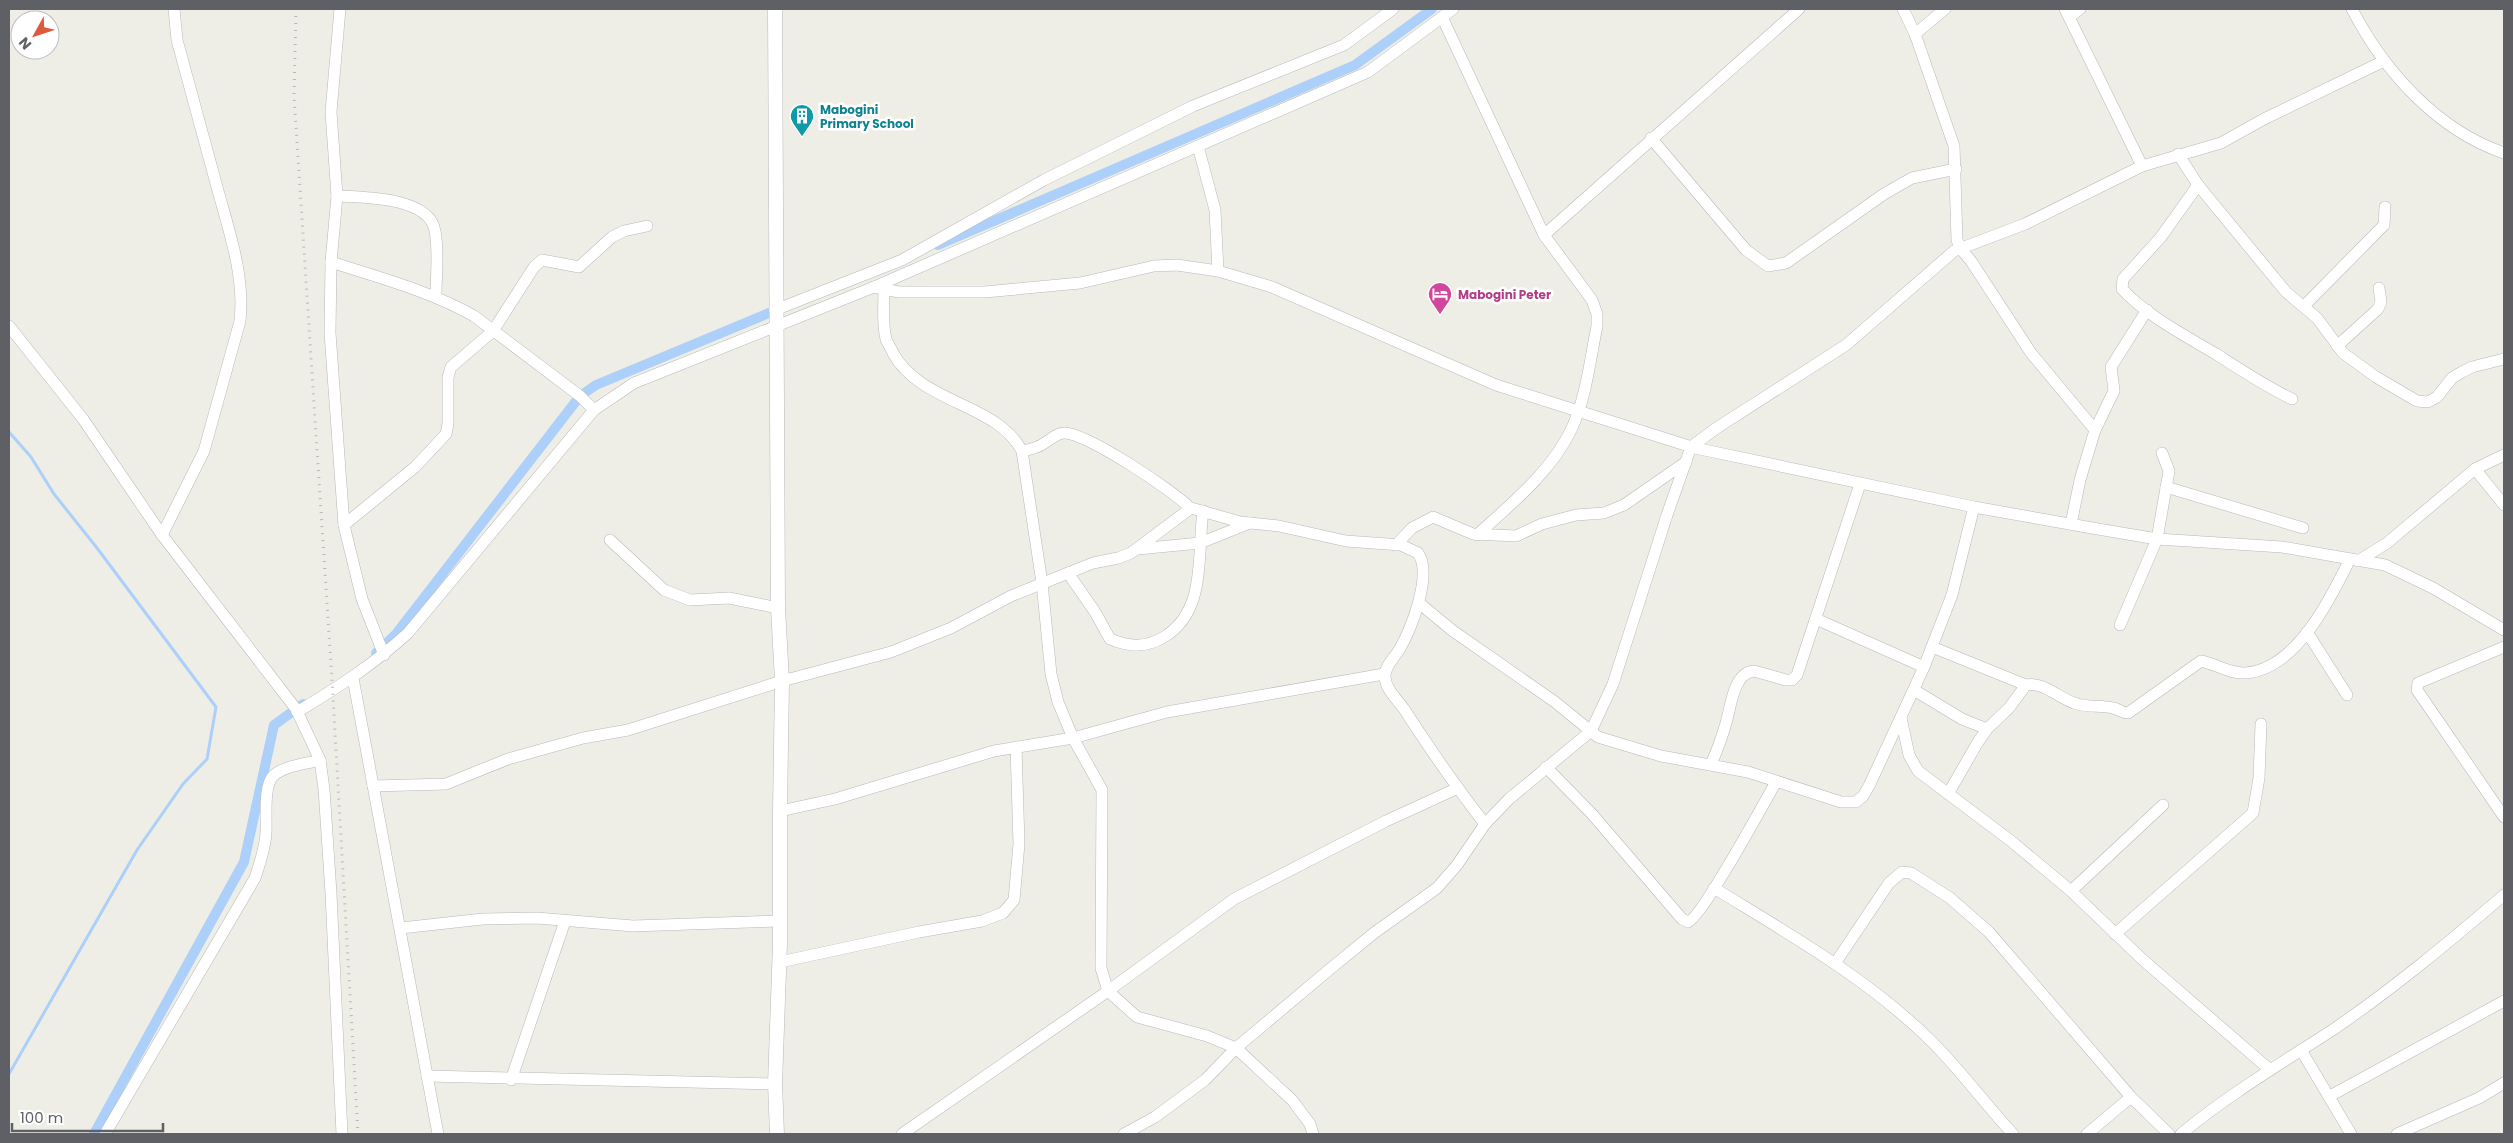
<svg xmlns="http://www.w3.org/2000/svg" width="2513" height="1143" font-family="Poppins,sans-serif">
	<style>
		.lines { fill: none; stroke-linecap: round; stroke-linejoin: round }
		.stream { stroke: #acd0fa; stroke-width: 3 }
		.canal { stroke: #acd0fa; stroke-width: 10 }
		.minor-casing { stroke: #b6b8bc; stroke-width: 12 }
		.tertiary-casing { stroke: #b6b8bc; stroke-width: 15 }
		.minor { stroke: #fff; stroke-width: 11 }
		.tertiary { stroke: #fff; stroke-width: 14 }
		.rail { stroke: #b6b7b7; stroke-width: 3; stroke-dasharray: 1 6; stroke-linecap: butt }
		.labels { text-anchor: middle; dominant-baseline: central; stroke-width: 5; stroke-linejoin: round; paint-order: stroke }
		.culture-label { font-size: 12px; font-weight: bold; fill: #0d838f; stroke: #fff; text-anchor: start }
		.hotel-label { font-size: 12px; font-weight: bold; fill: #b23c85; stroke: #fff; text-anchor: start }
	</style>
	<rect width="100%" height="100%" fill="#efeee6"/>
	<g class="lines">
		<polyline class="stream" points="9,432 31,457 54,494 97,548 216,707 207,759 183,784 137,850 9,1074"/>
		<g class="canal">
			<polyline points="938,245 1355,65 1432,9"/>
			<polyline points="376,653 396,634 580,396 596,385 781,308"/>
			<polyline points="94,1134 244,862 274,725 303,704"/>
		</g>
		<g class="minor-casing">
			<g id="minor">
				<polyline points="340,9 331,112 337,196 331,262 330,333 344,525 362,599 384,655"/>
				<polyline points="1903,9 1915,34 1954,146 1957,240 1960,248 1971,261 2031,353 2095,430"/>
				<polyline points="2065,9 2142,166"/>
				<path d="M2352,9C2384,71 2437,130 2504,153"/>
				<path d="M1442,17L1544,235L1592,300L1597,314V326C1590,360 1586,399 1571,430C1551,472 1511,504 1477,535"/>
				<polyline points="2069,17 2080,9"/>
				<polyline points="1915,34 1945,9"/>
				<polyline points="1651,138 1746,250 1768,266 1786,263 1884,194 1912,178 1956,169"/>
				<polyline points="1198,146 1215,210 1218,271"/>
				<polyline points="2178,154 2198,185 2286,292 2317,318 2343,353 2376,377 2417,401 2428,402 2437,397 2452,378 2462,372 2472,367 2504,359"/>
				<path d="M2198,185L2161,237L2123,279L2122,289C2147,316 2184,335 2216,354C2241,370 2265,386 2292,399"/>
				<path d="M337,196C363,197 430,197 435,231C439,252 436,275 436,296"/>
				<polyline points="1544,235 1799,9"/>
				<path d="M331,262C380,278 430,291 474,316L580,396L594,410"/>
				<polyline points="874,287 899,292 985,292 1080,283 1154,266 1177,265 1218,271 1272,287 1496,385 1695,448 1974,507 2098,529 2157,539 2282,547 2385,565 2433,588 2504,630"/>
				<path d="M884,289C884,305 882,324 886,339C887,343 891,348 893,353C921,404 997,403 1022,451L1042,583L1051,674L1058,702L1073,738L1102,790L1101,968L1108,991L1137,1017L1207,1036L1236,1048L1292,1100L1310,1124L1313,1134"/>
				<polyline points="2304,306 2384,225 2385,207"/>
				<polyline points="775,310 902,260 1044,180 1193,106 1344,45 1393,9"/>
				<polyline points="9,326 83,419 162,535 296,709 320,760 324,789 331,893 342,1134"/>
				<polyline points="2337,346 2378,309 2381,302 2379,288"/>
				<path d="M1022,451C1027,450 1032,449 1037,447C1046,444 1055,433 1064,433C1085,432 1174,491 1190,508"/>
				<polyline points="2475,469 2504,505"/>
				<polyline points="2166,487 2303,528"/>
				<polyline points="2071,524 2080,480 2095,430 2114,391 2111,367 2147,310"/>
				<polyline points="344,525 415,467 446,434 448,424 448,377 451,367 493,331 534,267 542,260 579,267 612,237 624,231 647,226"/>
				<path d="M162,535L204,451L240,321C245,276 229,231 217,187C204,138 190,89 177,40L174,9"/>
				<polyline points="610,540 664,590 690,600 729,598 778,608"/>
				<polyline points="1396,545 1412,528 1433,517 1473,534 1516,536 1542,524 1576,515 1604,513 1624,505 1686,462"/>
				<polyline points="1138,549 1200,543 1250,523"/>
				<polyline points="2358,561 2387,543 2475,469 2504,455"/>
				<path d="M1068,573L1095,612L1110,639C1129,647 1146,648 1164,637C1207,611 1197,555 1203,511"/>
				<polyline points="1419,603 1453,631 1555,702 1598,737 1661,756 1748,772 1841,802 1856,802 1863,796 1869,786 1924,667 1952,595 1974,507"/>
				<polyline points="1816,619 1924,667"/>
				<polyline points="2120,625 2157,539 2169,471 2162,453"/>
				<polyline points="2307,632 2347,695"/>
				<polyline points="1932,647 2026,685"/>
				<polyline points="2504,647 2418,683 2417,690 2504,817"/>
				<polyline points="353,678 438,1134"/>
				<polyline points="1914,690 1962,719 1987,729"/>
				<path d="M297,712C337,688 374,664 408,633L594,410L634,383L874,287L1368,72L1453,9"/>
				<polyline points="1901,718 1909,755 1918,771 2011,841 2071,891 2143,960 2269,1069"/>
				<path d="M1711,764C1717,751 1722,737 1726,723C1731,707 1733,673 1754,671L1786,680H1792L1797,675L1860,484"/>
				<path d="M1546,767L1592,814L1682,919L1688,922C1702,917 1764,803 1776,782"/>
				<path d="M373,786L446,784L508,759L583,738L628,730L782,681L891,652L951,628L1011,596L1093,563L1118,558L1131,553L1191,508L1240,522L1279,526L1346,541L1401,545L1418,553C1433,574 1411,630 1399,650C1394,658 1384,667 1385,677C1386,690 1397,699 1404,709C1430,749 1456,787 1485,824"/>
				<path d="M1948,794L1978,742L1987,729L2009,708L2026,685C2042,681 2059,698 2074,703C2087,708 2100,705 2113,708C2119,709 2122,713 2128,713L2201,661C2216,664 2230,674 2245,673C2296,670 2331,598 2350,559"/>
				<polyline points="780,811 835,799 994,751 1073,738 1167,712 1384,674"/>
				<path d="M1714,888C1787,933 1862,975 1925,1035C1957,1065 1983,1102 2013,1134"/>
				<polyline points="2071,891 2163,805"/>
				<polyline points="401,928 483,919 537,918 633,926 780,921"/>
				<polyline points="2115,934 2253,813 2259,778 2261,724"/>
				<polyline points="780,962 919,932 982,921 1003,913 1014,900 1019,844 1016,747"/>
				<polyline points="1836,962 1889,883 1902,872 1911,873 1950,898 1989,932 2131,1097 2169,1134"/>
				<polyline points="2301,1050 2351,1134"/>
				<polyline points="427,1076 775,1084"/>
				<polyline points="511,1080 565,921"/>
				<polyline points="2330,1096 2504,1001"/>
				<path d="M105,1134L255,878C260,863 265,849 266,833C267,819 263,787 273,776C283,766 306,764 320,760"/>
				<polyline points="902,1134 1108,991 1234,899 1386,821 1458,788"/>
				<polyline points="1124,1134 1155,1117 1205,1080 1236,1048 1330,969 1374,933 1437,888 1457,865 1485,824 1509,799 1591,731 1613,684 1667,515 1691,447 1715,429 1846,345 1954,251 2025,224 2142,166 2221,143 2264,119 2384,61"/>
				<polyline points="2087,1134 2131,1097"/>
				<path d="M2181,1134C2229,1094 2282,1063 2334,1029C2394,988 2449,942 2504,895"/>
				<polyline points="2397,1134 2479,1098 2504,1083"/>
			</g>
		</g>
		<g class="tertiary-casing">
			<polyline id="tertiary" points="775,9 778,608 782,681 780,811 780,943 775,1084 777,1134"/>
		</g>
		<use href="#minor" class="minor"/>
		<use href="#tertiary" class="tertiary"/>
		<polyline class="rail" points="296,9 294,96 332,680 358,1134"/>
	</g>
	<defs>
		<g id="building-pin" transform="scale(1.25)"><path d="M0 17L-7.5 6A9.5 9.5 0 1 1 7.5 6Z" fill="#0f9aa8" stroke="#fff"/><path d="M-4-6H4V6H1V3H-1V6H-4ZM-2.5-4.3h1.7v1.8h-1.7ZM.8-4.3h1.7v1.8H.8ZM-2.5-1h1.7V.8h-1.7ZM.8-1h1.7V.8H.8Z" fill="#fff"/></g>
		<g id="hotel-pin" transform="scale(1.25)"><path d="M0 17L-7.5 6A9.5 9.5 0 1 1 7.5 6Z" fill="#d1479c" stroke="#fff"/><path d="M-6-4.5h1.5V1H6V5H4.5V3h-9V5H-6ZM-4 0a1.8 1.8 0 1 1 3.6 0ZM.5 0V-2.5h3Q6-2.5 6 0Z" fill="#fff"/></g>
	</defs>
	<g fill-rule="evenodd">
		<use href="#building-pin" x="802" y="116"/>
		<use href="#hotel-pin" x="1440" y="294"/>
	</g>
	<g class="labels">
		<g class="culture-label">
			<text x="820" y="109">Mabogini<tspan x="820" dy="14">Primary School</tspan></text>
		</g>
		<g class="hotel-label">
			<text x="1458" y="294">Mabogini Peter</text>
		</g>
	</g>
	<rect width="2513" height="1143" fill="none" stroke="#5e6066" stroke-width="20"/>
	<g transform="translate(35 35) rotate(230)"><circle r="24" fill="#ffffff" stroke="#bfbfc2"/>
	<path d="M0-4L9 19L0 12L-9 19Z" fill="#de5a3d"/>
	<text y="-8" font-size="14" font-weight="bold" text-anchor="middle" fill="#5e6066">N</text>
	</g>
	<path d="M12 1123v8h151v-8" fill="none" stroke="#5e6066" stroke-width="2.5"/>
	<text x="20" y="1123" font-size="15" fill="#5e6066" stroke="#ffffff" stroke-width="4" paint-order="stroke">100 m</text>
</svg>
